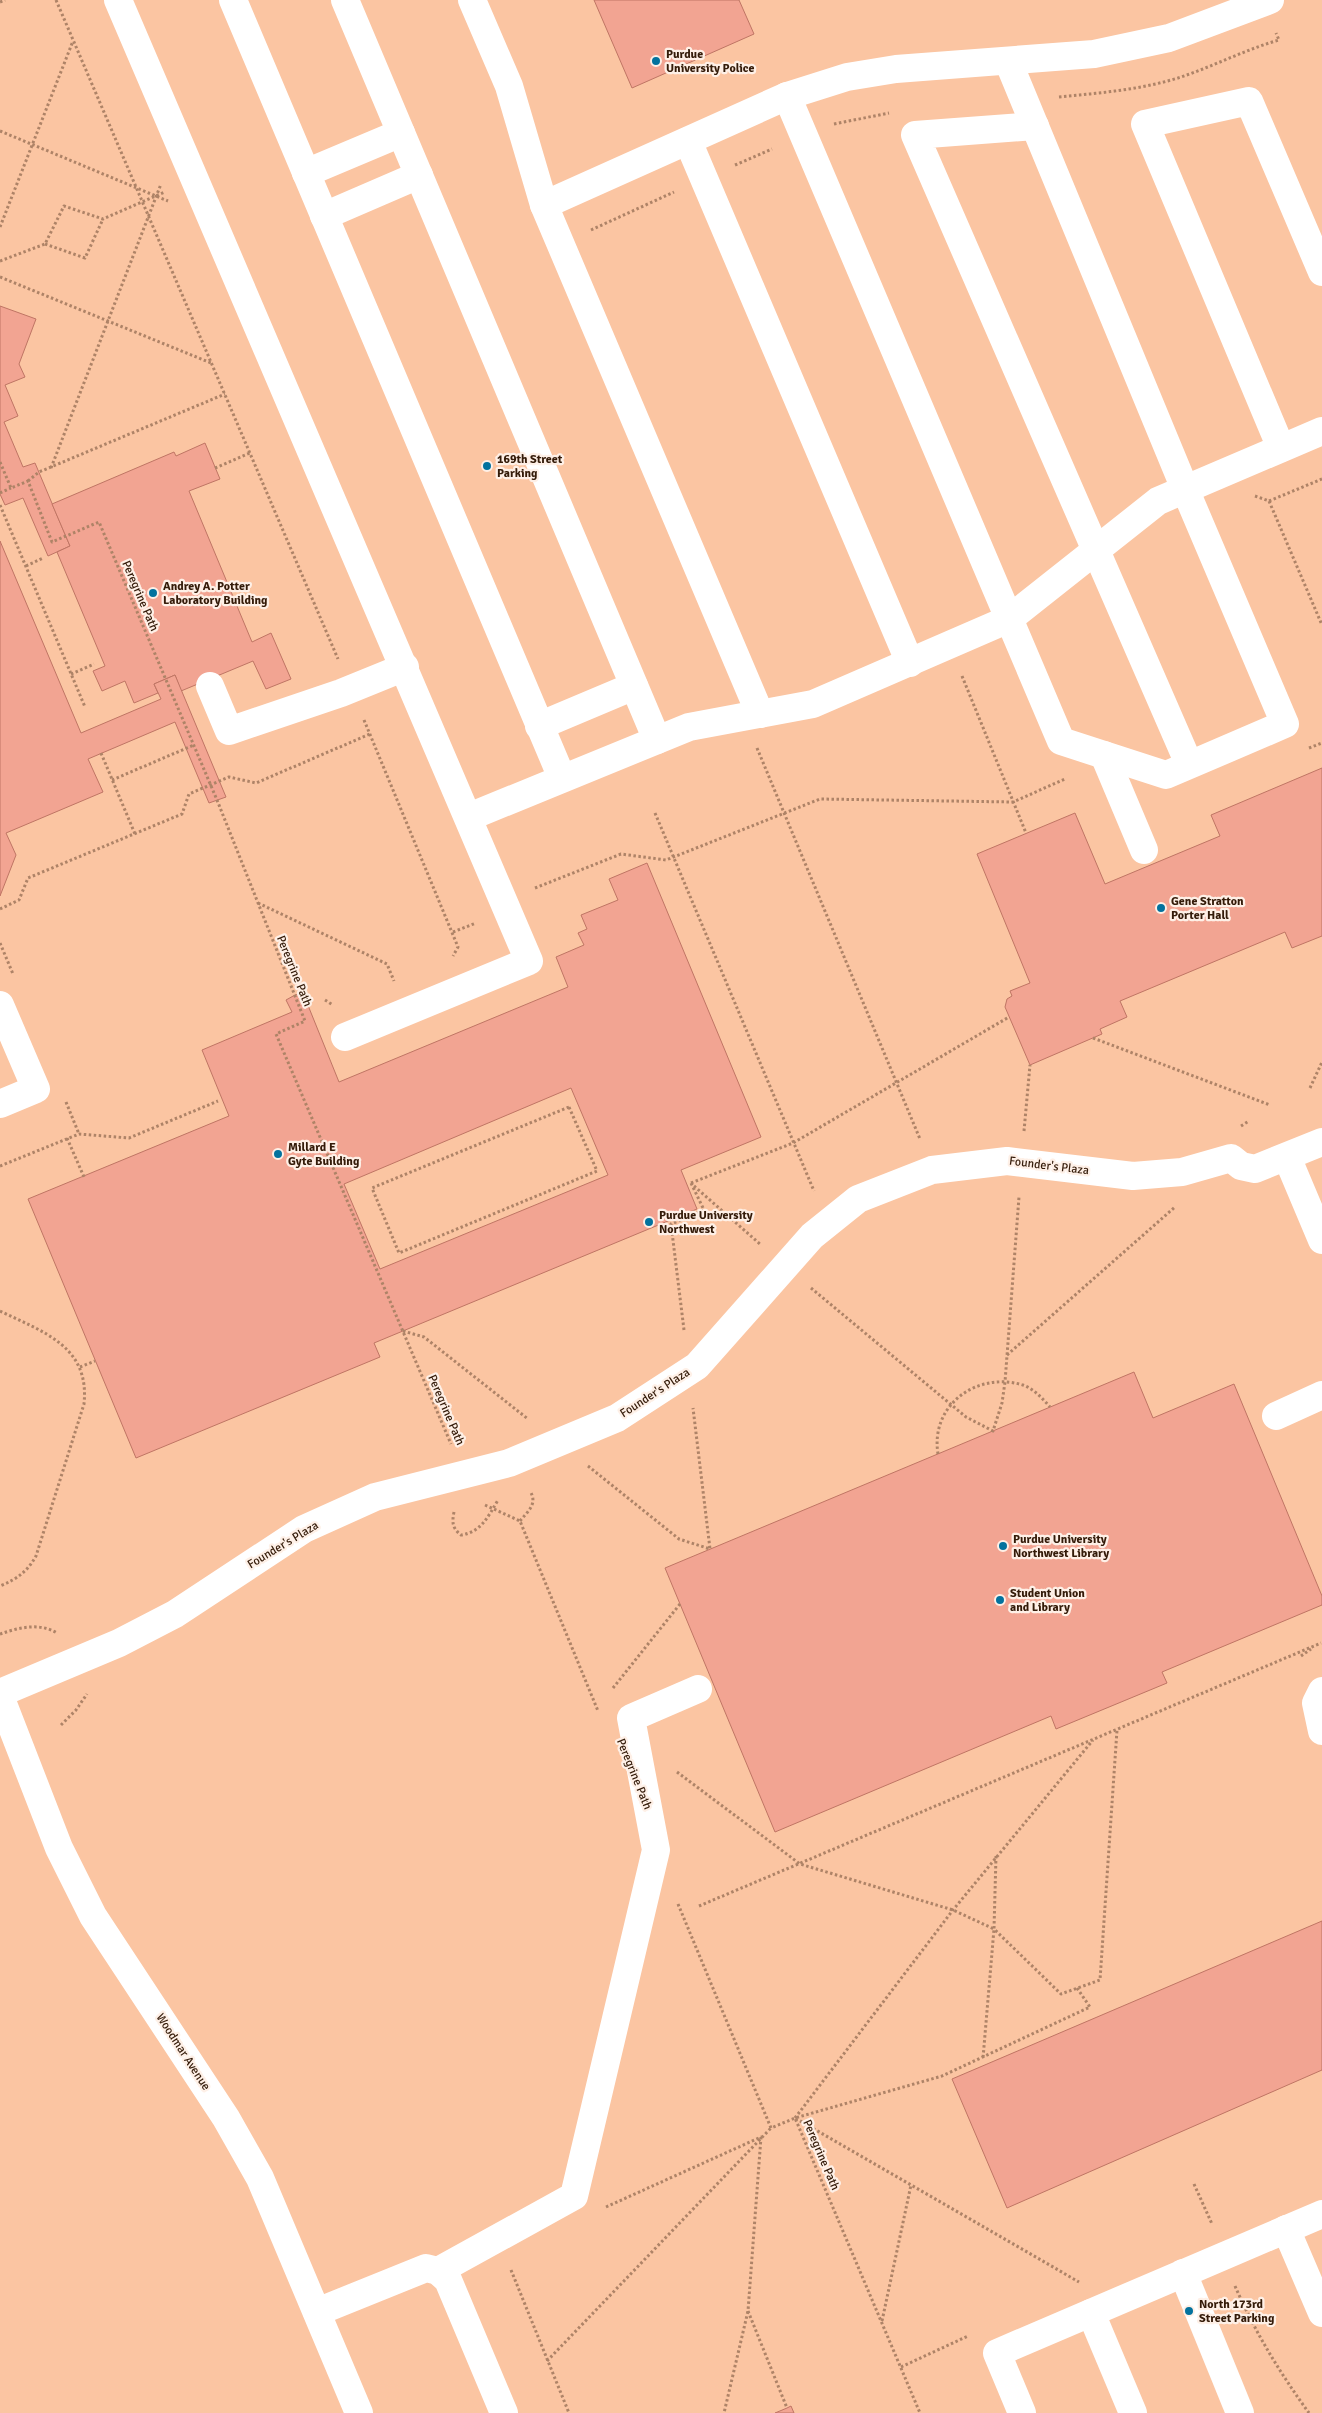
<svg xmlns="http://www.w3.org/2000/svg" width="1322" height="2413" font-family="Signika,sans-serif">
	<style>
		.building { fill: #f2a492; stroke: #bf7564; fill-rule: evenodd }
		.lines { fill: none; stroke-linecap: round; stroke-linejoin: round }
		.path { stroke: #ae8367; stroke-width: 3; stroke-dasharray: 2.5 2.5; stroke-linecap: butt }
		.minor { stroke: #fff; stroke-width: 28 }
		.poi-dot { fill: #03729e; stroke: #fef0e7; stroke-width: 2 }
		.labels { text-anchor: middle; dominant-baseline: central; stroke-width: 4.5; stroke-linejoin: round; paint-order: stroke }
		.poi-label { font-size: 12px; font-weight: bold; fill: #341b09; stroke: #fef0e7; text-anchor: start }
		.street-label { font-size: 12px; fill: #341b09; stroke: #fef0e7 }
	</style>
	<rect width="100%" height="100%" fill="#fbc5a2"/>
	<g class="building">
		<polygon points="594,0 739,0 754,34 632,88"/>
		<polygon points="0,306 36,319 19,364 25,377 5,385 18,416 4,422 23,467 35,463 70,546 48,556 23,498 5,505 0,494"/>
		<polygon points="205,443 220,479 189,491 252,642 271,633 291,679 266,689 253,661 181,691 175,675 154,684 158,693 134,703 125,681 102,691 93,671 105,666 57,552 70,546 52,504 174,452 176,456"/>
		<polygon points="0,541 81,733 161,699 154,684 175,675 226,797 209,803 175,722 88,759 103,792 6,833 16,855 0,896"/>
		<polygon points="1322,768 1322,936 1292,948 1285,932 1120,1001 1127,1017 1100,1029 1102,1034 1030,1065 1005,1007 1007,999 1012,996 1010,991 1030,983 977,854 1075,813 1105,884 1220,836 1211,815"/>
		<path d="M647,863L761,1137L681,1170L697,1209L374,1343L380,1357L136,1458L28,1199L229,1116L202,1050L292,1012L286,1000L295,995L303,993L339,1082L568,987L556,957L584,945L578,933L587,929L581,915L618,900L609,879ZM571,1088L608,1175L380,1269L344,1184Z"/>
		<polygon points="1134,1372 1153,1418 1234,1384 1322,1596 1322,1605 1162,1672 1167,1683 1056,1729 1051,1716 775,1832 665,1568"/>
		<polygon points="1322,1921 1322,2070 1007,2208 952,2079"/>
		<polygon points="791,2406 794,2413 775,2413 787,2408"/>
	</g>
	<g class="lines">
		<g class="path">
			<polyline points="56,0 338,659"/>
			<polyline points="0,2 5,0"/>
			<path d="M1059,97C1099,93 1139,90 1178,78C1212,67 1244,50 1279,40L1276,33"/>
			<polyline points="834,124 889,113"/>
			<polyline points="0,131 168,201"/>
			<polyline points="735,165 772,149"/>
			<polyline points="0,227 73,41"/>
			<polyline points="591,230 674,192"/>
			<polyline points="45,244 85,258 103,219"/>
			<polyline points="0,261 45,244 64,206 103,219 165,192"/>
			<polyline points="0,277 211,363"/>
			<polyline points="0,462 11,488 28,481 52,542 99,522 217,800 305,1021 276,1034 451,1444"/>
			<polyline points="51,468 161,184"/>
			<polyline points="215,468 250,453"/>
			<polyline points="28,481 39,472 225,394"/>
			<polyline points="0,493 11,488"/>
			<polyline points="1255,496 1269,501 1322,625"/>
			<polyline points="1269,501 1322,479"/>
			<polyline points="0,505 85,707"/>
			<polyline points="26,566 43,558"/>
			<polyline points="71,674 94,664"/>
			<polyline points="962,676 1026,833"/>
			<polyline points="364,720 458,947 453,956"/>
			<polyline points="757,748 920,1139"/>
			<polyline points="1309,748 1322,743"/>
			<polyline points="101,753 135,834"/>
			<polyline points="112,780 194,745"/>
			<polyline points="655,813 814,1191"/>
			<polyline points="535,888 621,854 666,860 820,799 1013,802 1065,779"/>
			<polyline points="258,903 387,964 394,981"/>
			<polyline points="0,909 19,900 28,878 182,814 189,794 229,777 256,783 370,734"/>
			<polyline points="453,932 476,923"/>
			<polyline points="0,943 13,974"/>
			<polyline points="325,1000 333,1005"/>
			<polyline points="1093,1038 1270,1105"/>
			<polyline points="1310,1088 1322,1062"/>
			<polyline points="66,1102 79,1134"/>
			<polygon points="569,1107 597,1171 399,1253 372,1188"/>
			<polyline points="1241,1126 1249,1121"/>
			<polyline points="1024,1131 1030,1065"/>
			<polyline points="67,1138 84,1177"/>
			<polyline points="0,1166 79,1134 129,1138 218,1101"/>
			<polyline points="691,1183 793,1143 1009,1017"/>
			<polyline points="694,1186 760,1244"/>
			<polyline points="811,1288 966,1417 993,1431 1002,1403 1005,1382 1019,1197"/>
			<path d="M0,1311C43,1332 90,1346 84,1404L36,1556C27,1572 17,1579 0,1586"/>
			<polyline points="684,1330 671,1224 704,1210 691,1183"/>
			<polyline points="403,1331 424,1337 528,1419"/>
			<polyline points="1007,1355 1175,1207"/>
			<polyline points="80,1367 95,1361"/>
			<path d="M938,1454C930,1405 977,1371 1023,1385C1034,1389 1042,1398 1050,1407"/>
			<polyline points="588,1466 679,1539 710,1549 693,1408"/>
			<polyline points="485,1505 520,1521 598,1711"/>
			<path d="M454,1512C452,1522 452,1528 461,1535C481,1532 488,1517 498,1500"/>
			<path d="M520,1521C528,1511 538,1504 530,1491"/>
			<path d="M0,1634C18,1628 39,1622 57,1633"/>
			<polyline points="1301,1656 1311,1649"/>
			<polyline points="613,1688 680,1604"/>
			<polyline points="61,1725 76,1710 87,1694"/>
			<polyline points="677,1772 800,1864 953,1910 994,1929 983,2058"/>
			<polyline points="996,1856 994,1929 1061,1994 1100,1980 1117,1730"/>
			<polyline points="678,1904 771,2128 795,2118 920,2413"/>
			<polyline points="699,1906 1321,1643"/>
			<polyline points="1077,1988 1090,2007 942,2076 795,2118 1079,2282"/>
			<polyline points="795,2118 953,1910 1093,1740"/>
			<polyline points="1194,2184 1212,2224"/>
			<polyline points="606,2207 761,2137 748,2311 724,2413"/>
			<polyline points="511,2270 569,2413"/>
			<path d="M1235,2286C1255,2332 1280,2373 1309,2413"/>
			<polyline points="748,2311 787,2408"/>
			<polyline points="882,2321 911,2185"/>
			<polyline points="547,2361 771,2128"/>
			<polyline points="901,2367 968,2336"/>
		</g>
		<g class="minor">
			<polyline points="118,0 529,961 345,1037"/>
			<polyline points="233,0 562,778"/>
			<polyline points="345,0 657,740"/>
			<polyline points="472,0 509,86 544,205 760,714"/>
			<polyline points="787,96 1061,741 1166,775 1285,724 1185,489 1008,61"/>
			<polyline points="1035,126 915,135 1189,764"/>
			<polyline points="688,141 910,663"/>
			<polyline points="306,173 401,133"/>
			<polyline points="544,205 787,96 847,77 896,69 1094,54 1169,38 1270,0"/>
			<polyline points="324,216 419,175"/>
			<polyline points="1281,448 1145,124 1249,101 1322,272"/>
			<polyline points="210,686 229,731 341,693 405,667"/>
			<polyline points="539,726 634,686"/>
			<polyline points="1104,755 1144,850"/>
			<polyline points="469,817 689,727 813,704 1009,619 1158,501 1322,431"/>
			<polyline points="0,1005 36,1089 0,1104"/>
			<polyline points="1287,1157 1322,1240"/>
			<polyline points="1276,1416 1322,1395"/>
			<polyline points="1322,1691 1316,1703 1322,1731"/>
			<polyline points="0,1693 119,1643 175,1614 304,1529 375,1497 509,1463 617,1418 697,1366 812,1236 858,1199 932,1170 1007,1161 1133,1176 1182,1172 1231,1158 1241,1166 1255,1169 1322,1142"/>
			<polyline points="0,1696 59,1848 93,1916 226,2118 260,2178 359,2413"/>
			<polyline points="1286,2229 1322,2313"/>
			<polyline points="438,2271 574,2196 656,1850 631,1718 698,1689"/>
			<polyline points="1183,2273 1240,2413"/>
			<polyline points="317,2312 426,2268 438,2271 448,2280 504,2413"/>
			<polyline points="1091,2313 1133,2413"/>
			<polyline points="1022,2413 997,2353 1322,2214"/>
		</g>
	</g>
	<g class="poi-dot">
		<circle cx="656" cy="61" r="5"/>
		<circle cx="487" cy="466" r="5"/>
		<circle cx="153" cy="593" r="5"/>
		<circle cx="1161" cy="908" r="5"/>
		<circle cx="278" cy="1154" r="5"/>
		<circle cx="649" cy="1222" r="5"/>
		<circle cx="1003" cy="1546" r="5"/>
		<circle cx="1000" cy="1600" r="5"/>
		<circle cx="1189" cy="2311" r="5"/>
	</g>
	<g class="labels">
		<g class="poi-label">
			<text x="666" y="54">Purdue<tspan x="666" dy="14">University Police</tspan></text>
			<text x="497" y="459">169th Street<tspan x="497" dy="14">Parking</tspan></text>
			<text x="163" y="586">Andrey A. Potter<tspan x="163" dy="14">Laboratory Building</tspan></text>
			<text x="1171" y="901">Gene Stratton<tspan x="1171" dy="14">Porter Hall</tspan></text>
			<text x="288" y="1147">Millard E<tspan x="288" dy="14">Gyte Building</tspan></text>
			<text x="659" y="1215">Purdue University<tspan x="659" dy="14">Northwest</tspan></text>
			<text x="1013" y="1539">Purdue University<tspan x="1013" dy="14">Northwest Library</tspan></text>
			<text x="1010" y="1593">Student Union<tspan x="1010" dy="14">and Library</tspan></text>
			<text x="1199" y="2304">North 173rd<tspan x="1199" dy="14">Street Parking</tspan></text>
		</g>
		<g class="street-label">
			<text transform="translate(140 596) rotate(67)">Peregrine Path</text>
			<text transform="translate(294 971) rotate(68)">Peregrine Path</text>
			<text transform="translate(1049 1166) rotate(7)">Founder's Plaza</text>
			<text transform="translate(655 1393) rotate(-33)">Founder's Plaza</text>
			<text transform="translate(446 1410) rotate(67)">Peregrine Path</text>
			<text transform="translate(283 1545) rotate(-31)">Founder's Plaza</text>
			<text transform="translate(634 1774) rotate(68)">Peregrine Path</text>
			<text transform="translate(183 2052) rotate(57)">Woodmar Avenue</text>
			<text transform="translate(821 2155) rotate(67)">Peregrine Path</text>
		</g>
	</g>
</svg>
